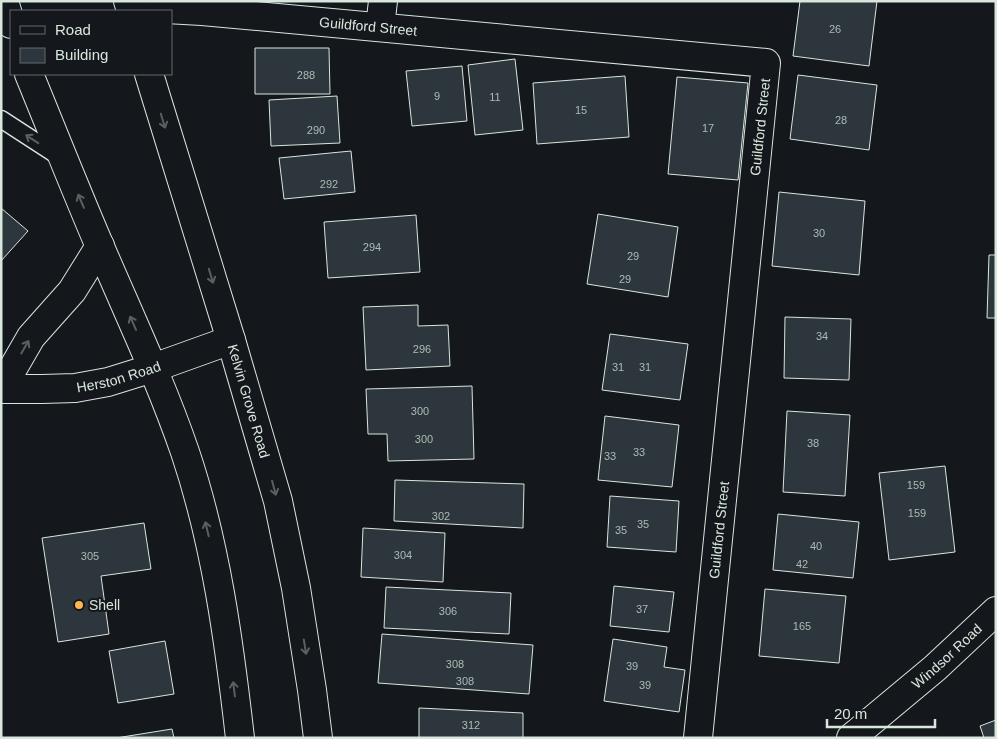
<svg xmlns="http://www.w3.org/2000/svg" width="997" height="739" font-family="Helvetica,sans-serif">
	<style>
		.building { fill: #2c363c; stroke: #d8e6dc }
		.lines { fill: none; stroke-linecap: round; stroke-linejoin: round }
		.lane-casing { stroke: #d8e6dc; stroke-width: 19 }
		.street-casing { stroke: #d8e6dc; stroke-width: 30 }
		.secondary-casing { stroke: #d8e6dc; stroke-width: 30 }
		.primary-casing { stroke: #d8e6dc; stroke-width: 30 }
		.lane { stroke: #14181c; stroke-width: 16 }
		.street { stroke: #14181c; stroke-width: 28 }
		.secondary { stroke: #14181c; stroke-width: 28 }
		.primary { stroke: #14181c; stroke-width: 28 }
		.oneway { stroke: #59605f }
		.poi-dot { fill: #ffb74d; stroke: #14181c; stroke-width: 2 }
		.labels { text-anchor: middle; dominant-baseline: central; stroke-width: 4; stroke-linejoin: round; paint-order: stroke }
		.number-label { font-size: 11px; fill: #adbab4 }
		.street-label { font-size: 14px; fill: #d8e6dc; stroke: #14181c }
		.poi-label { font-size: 14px; fill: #d8e6dc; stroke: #14181c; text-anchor: start }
	</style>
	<rect width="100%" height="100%" fill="#14181c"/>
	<g class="building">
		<polygon points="800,1 877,1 869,66 793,56"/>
		<polygon points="255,48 329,48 330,94 255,94"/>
		<polygon points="515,59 523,130 475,135 468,65"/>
		<polygon points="462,66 467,121 412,126 406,71"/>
		<polygon points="798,75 877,85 869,150 790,139"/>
		<polygon points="625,76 629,137 537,144 533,83"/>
		<polygon points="677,77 748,83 738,180 668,174"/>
		<polygon points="337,96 340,143 271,146 269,100"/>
		<polygon points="351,151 355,192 284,199 279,158"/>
		<polygon points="779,192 865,201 859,275 772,266"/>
		<polygon points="1,208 28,231 1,261"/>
		<polygon points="598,214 678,227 668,297 587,284"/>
		<polygon points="416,215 420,272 328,278 324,222"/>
		<polygon points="989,255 996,255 996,318 987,318"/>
		<polygon points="418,305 418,326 448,325 450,366 366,370 363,307"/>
		<polygon points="785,317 851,319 849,380 784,378"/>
		<polygon points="610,334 688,344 680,400 602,390"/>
		<polygon points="472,386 474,459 388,461 387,434 368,434 366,389"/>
		<polygon points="787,411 850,415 845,496 783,492"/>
		<polygon points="605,416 679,425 672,487 598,480"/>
		<polygon points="945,466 955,552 889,560 879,473"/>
		<polygon points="395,480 524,484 523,528 394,521"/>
		<polygon points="610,496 679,501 676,552 607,547"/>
		<polygon points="778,514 859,522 853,578 773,570"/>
		<polygon points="144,523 151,569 101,576 109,634 58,642 42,538"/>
		<polygon points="363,528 445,533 443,582 361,577"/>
		<polygon points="614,586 674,592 669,632 610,626"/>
		<polygon points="386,587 511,593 509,634 384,628"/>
		<polygon points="765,589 846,596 839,663 759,656"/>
		<polygon points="382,634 533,645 529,694 378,683"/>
		<polygon points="613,639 667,647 664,667 685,670 679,712 604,701"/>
		<polygon points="165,641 174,694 118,703 109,651"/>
		<polygon points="419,708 523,713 523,738 419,738"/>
		<polygon points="996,720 996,738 984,738 980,726"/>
		<polygon points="172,729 174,738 116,738"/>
	</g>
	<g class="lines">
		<g class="lane-casing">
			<polyline id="lane" points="1,119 61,158"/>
		</g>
		<g class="street-casing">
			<g id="street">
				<path id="s1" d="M130,7L202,11L766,63L698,738"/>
				<polyline points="380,27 383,1"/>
			</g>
		</g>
		<g class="secondary-casing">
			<g id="secondary">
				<path id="s2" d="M1,389H42L75,388L108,382L153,368L231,340"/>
				<path id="s3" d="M851,738L935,668L996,611"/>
			</g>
		</g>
		<g class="primary-casing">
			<g id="primary">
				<polyline points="4,1 11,24"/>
				<polyline points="128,1 131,11"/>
				<path d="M29,74C54,135 78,196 104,256C132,321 162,385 185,452C216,544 229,641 240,738"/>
				<path id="s4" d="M149,74L231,340L278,501L296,588L312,690L318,738"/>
				<polyline points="1,389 31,337 72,291 100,246"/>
			</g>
		</g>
		<use href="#lane" class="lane"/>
		<use href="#street" class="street"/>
		<use href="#secondary" class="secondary"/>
		<use href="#primary" class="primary"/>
	</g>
	<defs><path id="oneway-shaft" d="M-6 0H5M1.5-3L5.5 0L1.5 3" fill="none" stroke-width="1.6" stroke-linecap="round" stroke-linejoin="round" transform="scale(1.25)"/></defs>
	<g class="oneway">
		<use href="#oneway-shaft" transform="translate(163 121) rotate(73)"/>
		<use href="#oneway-shaft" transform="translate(32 139) rotate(-147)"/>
		<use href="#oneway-shaft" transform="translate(81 201) rotate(-113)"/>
		<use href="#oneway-shaft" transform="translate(211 276) rotate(73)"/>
		<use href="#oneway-shaft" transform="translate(133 323) rotate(-114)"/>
		<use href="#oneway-shaft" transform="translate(25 347) rotate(-60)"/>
		<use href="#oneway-shaft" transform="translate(274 488) rotate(75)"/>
		<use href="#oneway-shaft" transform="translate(207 529) rotate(-103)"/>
		<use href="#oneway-shaft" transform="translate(305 647) rotate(81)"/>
		<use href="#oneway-shaft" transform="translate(234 689) rotate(-97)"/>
	</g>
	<circle class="poi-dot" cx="79" cy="605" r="5"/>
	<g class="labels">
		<g class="number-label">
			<text x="835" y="29">26</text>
			<text x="306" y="75">288</text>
			<text x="437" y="96">9</text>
			<text x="495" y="97">11</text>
			<text x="581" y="110">15</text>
			<text x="841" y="120">28</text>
			<text x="708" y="128">17</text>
			<text x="316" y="130">290</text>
			<text x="329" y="184">292</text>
			<text x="819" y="233">30</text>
			<text x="372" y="247">294</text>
			<text x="633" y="256">29</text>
			<text x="625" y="279">29</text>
			<text x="822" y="336">34</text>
			<text x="422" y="349">296</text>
			<text x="618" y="367">31</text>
			<text x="645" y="367">31</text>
			<text x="420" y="411">300</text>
			<text x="424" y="439">300</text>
			<text x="813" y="443">38</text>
			<text x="639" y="452">33</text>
			<text x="610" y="456">33</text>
			<text x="916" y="485">159</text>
			<text x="917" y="513">159</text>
			<text x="441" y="516">302</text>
			<text x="643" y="524">35</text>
			<text x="621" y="530">35</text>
			<text x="816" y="546">40</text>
			<text x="403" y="555">304</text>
			<text x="90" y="556">305</text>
			<text x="802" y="564">42</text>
			<text x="642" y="609">37</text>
			<text x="448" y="611">306</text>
			<text x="802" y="626">165</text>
			<text x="455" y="664">308</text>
			<text x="632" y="666">39</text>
			<text x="465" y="681">308</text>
			<text x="645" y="685">39</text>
			<text x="471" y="725">312</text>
		</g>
		<g class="street-label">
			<text stroke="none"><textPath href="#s1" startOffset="239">Guildford Street</textPath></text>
			<text transform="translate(760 127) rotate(-84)">Guildford Street</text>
			<text stroke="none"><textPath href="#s2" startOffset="119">Herston Road</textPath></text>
			<text stroke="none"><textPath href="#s4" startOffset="342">Kelvin Grove Road</textPath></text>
			<text transform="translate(719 530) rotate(-84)">Guildford Street</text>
			<text stroke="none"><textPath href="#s3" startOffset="126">Windsor Road</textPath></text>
		</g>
		<g class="poi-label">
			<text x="89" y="605">Shell</text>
		</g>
	</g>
	<rect width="997" height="739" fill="none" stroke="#d8e6dc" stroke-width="5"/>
	<rect x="10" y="10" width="162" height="65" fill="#14181c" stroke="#626a69"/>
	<rect x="20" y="26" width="25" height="8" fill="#14181c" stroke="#626a69"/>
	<text x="55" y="35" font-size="15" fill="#d8e6dc">Road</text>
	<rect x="20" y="48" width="25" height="15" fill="#2c363c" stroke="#626a69"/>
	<text x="55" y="60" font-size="15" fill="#d8e6dc">Building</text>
	<path d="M827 719v8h108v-8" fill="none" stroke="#d8e6dc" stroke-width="2.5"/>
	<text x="834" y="719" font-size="15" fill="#d8e6dc" stroke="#14181c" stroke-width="4" paint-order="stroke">20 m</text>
</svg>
